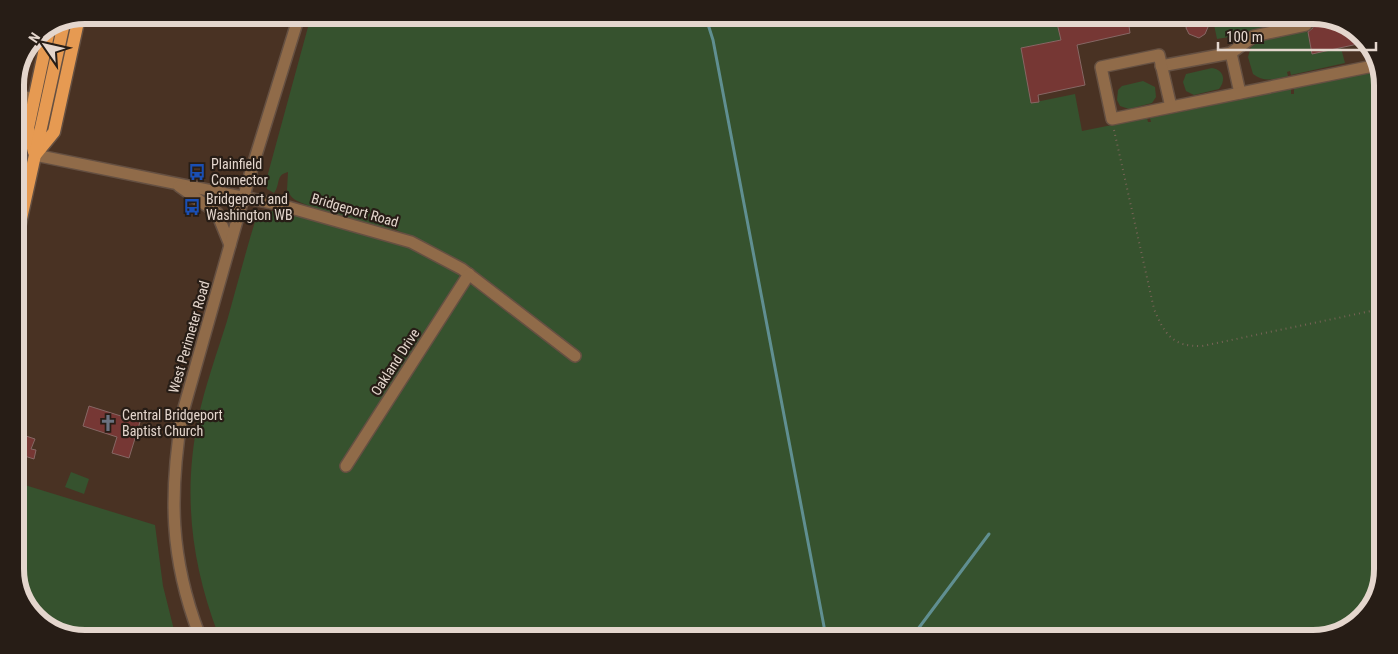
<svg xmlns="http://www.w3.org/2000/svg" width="1398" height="654" font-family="'Roboto Condensed',sans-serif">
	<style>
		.green { fill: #36522e }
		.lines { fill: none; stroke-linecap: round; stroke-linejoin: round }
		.stream { stroke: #608f91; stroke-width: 3 }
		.building { fill: #763734; stroke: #866764 }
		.minor-casing { stroke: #655042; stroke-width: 14 }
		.major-casing { stroke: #655042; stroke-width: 15 }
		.path { stroke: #786457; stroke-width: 2; stroke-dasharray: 1 4; stroke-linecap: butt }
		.minor { stroke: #906b49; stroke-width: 11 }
		.major { stroke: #e69a52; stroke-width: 12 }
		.labels { text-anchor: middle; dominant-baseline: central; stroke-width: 4.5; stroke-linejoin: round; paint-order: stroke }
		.poi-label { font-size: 14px; fill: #e4d6cd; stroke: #271d16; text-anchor: start }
		.street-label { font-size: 14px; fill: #e4d6cd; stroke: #271d16 }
		.rim { fill: none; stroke: #e4d6cd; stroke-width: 6 }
	</style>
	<rect width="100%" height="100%" fill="#493223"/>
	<g class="green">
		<path d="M311,16L1056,19L1061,40L1021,48L1031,103L1075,94L1082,131L1147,118L1148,122H1151L1150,118L1291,89V94H1294V88L1380,71L1383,80L1378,596L1359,619L1295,639L218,634C191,562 183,495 198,419C205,386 217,353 227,321C237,286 246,250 257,215L273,211L358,230L405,245L459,272L460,283L347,458L341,470L346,473L469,285L475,284L575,361L579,352C519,308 464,258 394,229C383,231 303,206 294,199C291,197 289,193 287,190L288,172C275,175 281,184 274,193L267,189L266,181Z"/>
		<path d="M1213,20H1267C1263,36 1231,36 1217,39Z"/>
		<path d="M1307,29L1312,54L1341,48L1345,63L1291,75L1290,71L1287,72L1288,76C1275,79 1264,83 1253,74L1248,57L1251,47L1261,40Z"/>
		<path d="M1212,68C1224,70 1226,80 1219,89L1194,95L1186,91L1183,82L1186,74Z"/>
		<polygon points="1143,81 1155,87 1156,97 1152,103 1129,109 1120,106 1117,100 1118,90 1122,86"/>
		<polygon points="71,472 89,479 84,494 65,487"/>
		<polygon points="15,482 155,525 163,586 175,634 106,634 87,627 85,634 58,634 29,612 15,574"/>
	</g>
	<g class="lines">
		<g class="stream">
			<polyline points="706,18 713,40 826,637"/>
			<polyline points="912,637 989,534"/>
		</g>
	</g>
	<g class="building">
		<polygon points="1056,19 1128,19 1130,33 1077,45 1085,85 1038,95 1039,102 1031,103 1021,48 1061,40"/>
		<polygon points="1188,20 1206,20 1208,27 1205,34 1199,38 1189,34 1186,28"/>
		<polygon points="1312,20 1340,20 1367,42 1312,54 1308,32 1313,28"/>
		<polygon points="89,406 140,422 129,458 112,453 117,437 83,426"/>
		<polygon points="20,434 35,439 31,449 36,450 34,459 15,453"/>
	</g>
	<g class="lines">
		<g class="minor-casing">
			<g id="minor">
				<polyline points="1231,53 1240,93"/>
				<polyline points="1161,66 1231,53 1254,36 1306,25"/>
				<polyline points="15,95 34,99"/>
				<polyline points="1171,107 1159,55 1101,67 1112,119 1378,65"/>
				<polyline points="35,155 277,204 411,242 462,269 575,356"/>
				<polyline points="15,164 32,168"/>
				<polyline points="179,186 217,213 230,245"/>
				<polyline points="346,466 469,274"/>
				<path d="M199,634C170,558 169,495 182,415L249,178L299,16"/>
			</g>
		</g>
		<g class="major-casing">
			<g id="major">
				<polyline points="34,152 28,128 49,30"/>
				<polyline points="36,154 54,132 79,17"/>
				<polyline points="15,246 64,23"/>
			</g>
		</g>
		<path class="path" d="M1114,130L1154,309C1165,335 1173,347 1202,346L1381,309"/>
		<use href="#minor" class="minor"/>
		<use href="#major" class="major"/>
	</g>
	<defs>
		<g id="bus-bare" transform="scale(1.35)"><path d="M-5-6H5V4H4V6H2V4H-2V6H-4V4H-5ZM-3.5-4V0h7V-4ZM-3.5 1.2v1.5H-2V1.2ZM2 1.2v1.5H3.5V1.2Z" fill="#1a4fb4" stroke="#271d16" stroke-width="2.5" paint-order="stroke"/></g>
		<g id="church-bare" transform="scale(1.35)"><path d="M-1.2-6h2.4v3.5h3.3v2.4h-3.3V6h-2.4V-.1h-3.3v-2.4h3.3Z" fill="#6b7280" stroke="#271d16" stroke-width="2.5" paint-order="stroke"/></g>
	</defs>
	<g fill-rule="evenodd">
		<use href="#bus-bare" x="197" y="172"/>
		<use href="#bus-bare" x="192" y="207"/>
		<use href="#church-bare" x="108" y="423"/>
	</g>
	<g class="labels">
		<g class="poi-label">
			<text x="211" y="164">Plainfield<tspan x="211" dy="16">Connector</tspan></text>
			<text x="206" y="199">Bridgeport and<tspan x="206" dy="16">Washington WB</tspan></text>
			<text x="122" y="415">Central Bridgeport<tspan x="122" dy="16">Baptist Church</tspan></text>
		</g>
		<g class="street-label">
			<text transform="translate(355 210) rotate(16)">Bridgeport Road</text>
			<text transform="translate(189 337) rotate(-74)">West Perimeter Road</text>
			<text transform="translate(395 362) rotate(-57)">Oakland Drive</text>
		</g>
	</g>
	<path d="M0 0H1398V654H0ZM85 24H1313A61 61 0 0 1 1374 85V569A61 61 0 0 1 1313 630H85A61 61 0 0 1 24 569V85A61 61 0 0 1 85 24Z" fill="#271d16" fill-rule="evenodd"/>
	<path class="rim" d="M85 24H1313A61 61 0 0 1 1374 85V569A61 61 0 0 1 1313 630H85A61 61 0 0 1 24 569V85A61 61 0 0 1 85 24Z"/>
	<g transform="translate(45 45) rotate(304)" stroke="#271d16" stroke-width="4" paint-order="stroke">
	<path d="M0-4L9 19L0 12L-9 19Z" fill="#e4d6cd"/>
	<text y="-8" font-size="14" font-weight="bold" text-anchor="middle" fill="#e4d6cd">N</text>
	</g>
	<path d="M1218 42v8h158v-8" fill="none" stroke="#e4d6cd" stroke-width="2.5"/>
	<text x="1226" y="42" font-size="15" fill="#e4d6cd" stroke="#271d16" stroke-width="4" paint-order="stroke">100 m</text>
</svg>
